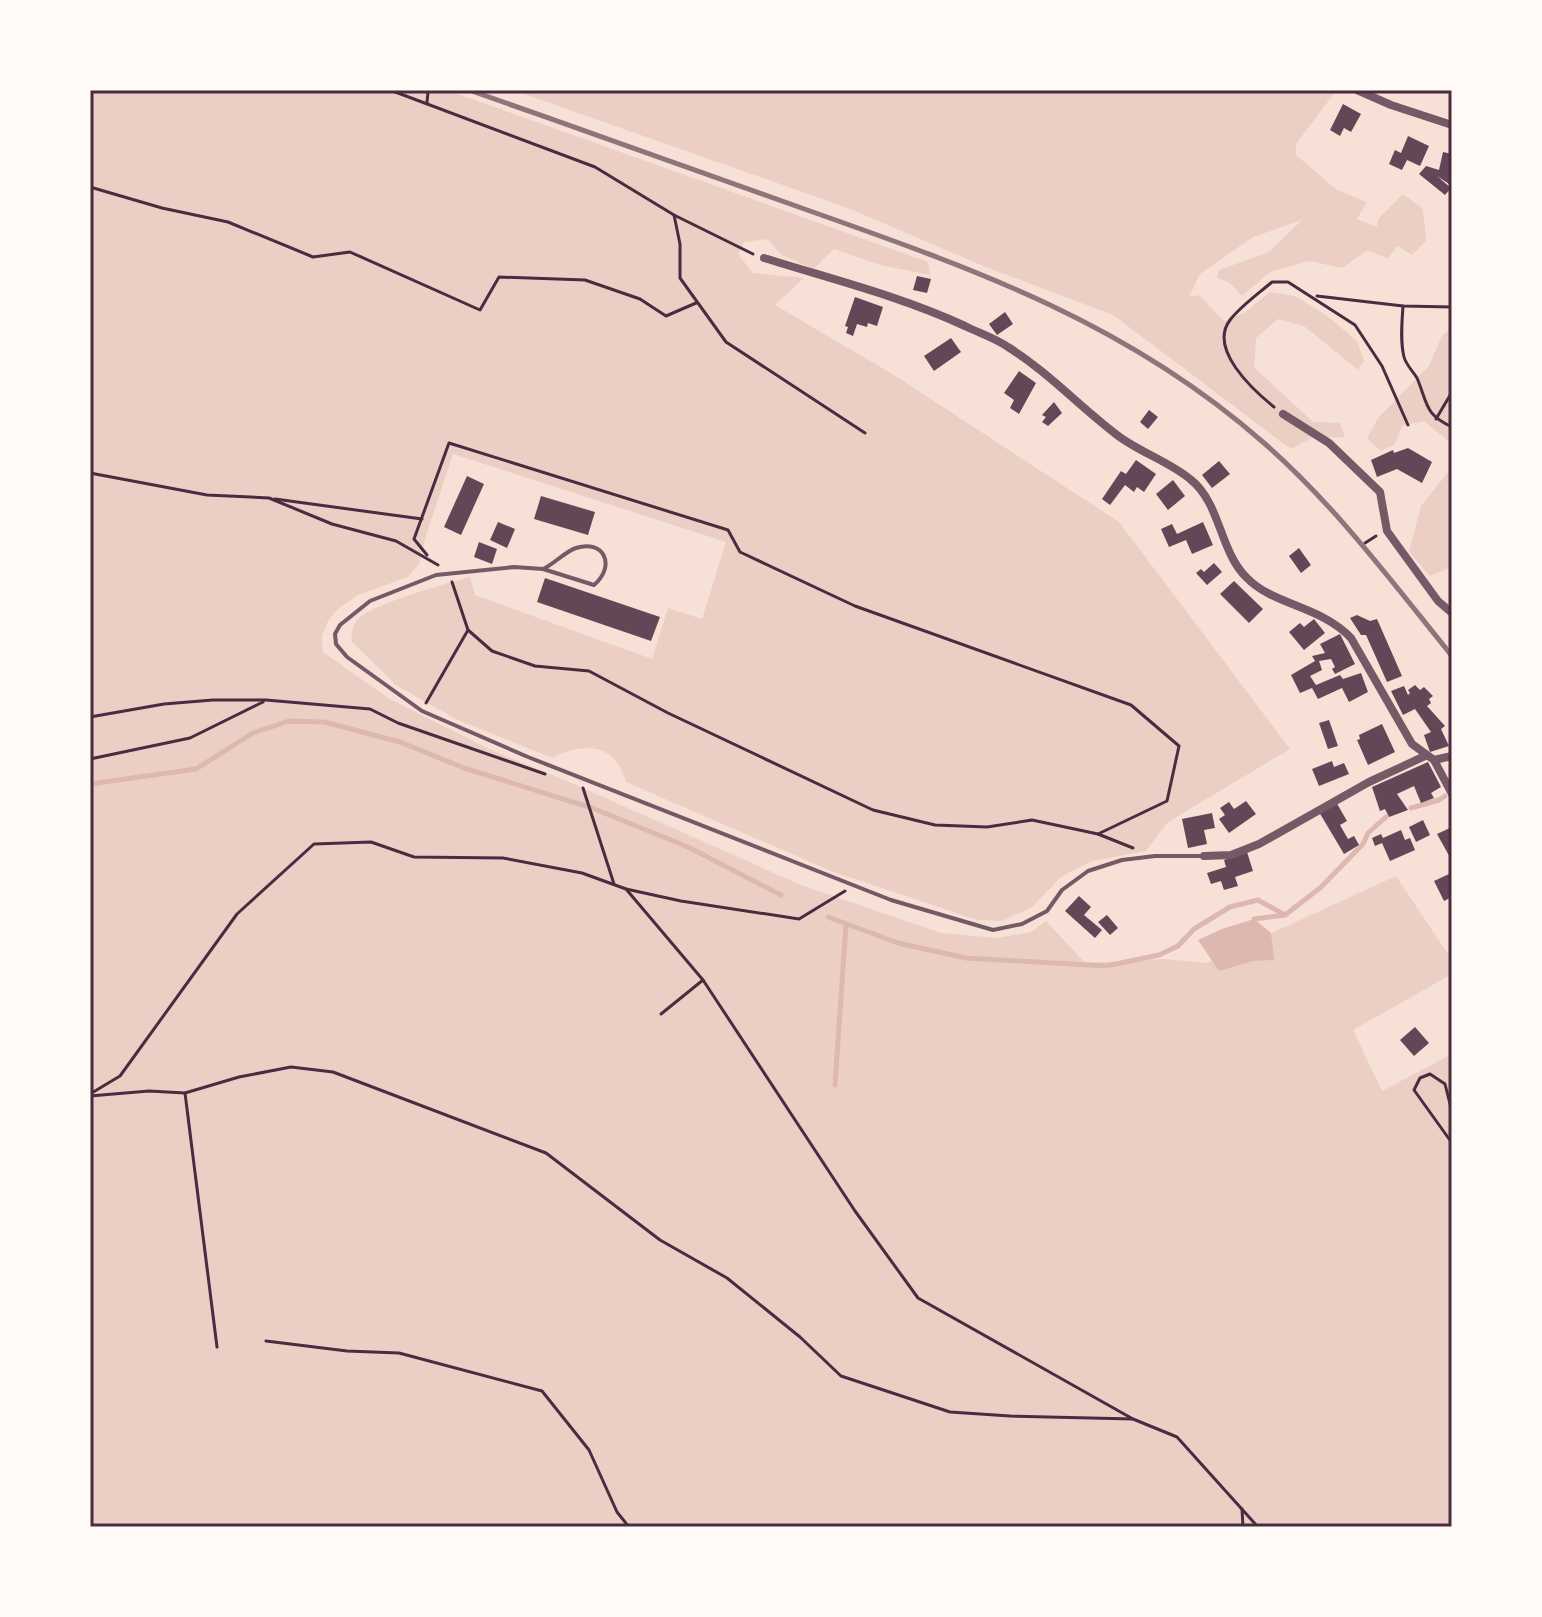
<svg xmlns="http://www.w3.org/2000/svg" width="1542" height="1617" font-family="Cabin,sans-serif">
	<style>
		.green { fill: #ebcfc5 }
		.water { fill: #dcb8b0 }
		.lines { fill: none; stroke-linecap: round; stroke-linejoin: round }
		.stream { stroke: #dcb8b0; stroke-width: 5 }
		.building { fill: #644757 }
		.path { stroke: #4a2c40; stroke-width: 3 }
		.service { stroke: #755966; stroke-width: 4 }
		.minor { stroke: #755966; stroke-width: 8 }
		.rail { stroke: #8f747c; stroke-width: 5 }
		.neatline { fill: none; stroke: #4a2c40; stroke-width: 3 }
	</style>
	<rect width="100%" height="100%" fill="#f7e1d7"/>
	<g class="green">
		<path d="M90,90H447L928,262L930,275L880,265L834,249L813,269L782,255L767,239L744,242L738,254L753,273L804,278L775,305L894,375L1119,522L1290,749L1168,822L1146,851L1092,861L1061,877L1031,908L1002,921L977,920L831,871L626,782C614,742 585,742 552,758L458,720L396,685L352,642C351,633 352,626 358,619C372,604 447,583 470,577L475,595L652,659L668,608L702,619L726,542L453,454L425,539L419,564L408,577L358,595L338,609L328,621L322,636L323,652L388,698L489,749L567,781L801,885L941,933L997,938L1031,932L1046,921L1085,963L1164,959L1206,963L1396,876L1452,960V974L1353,1030L1382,1091L1452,1054V1527H90Z"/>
		<polygon points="513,90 1334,90 1336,91 1296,144 1296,155 1337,190 1367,202 1357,219 1377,227 1378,219 1403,194 1423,209 1426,241 1412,255 1397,246 1388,259 1368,250 1342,268 1309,261 1270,272 1242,296 1230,283 1217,278 1219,270 1269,252 1302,220 1253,237 1200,274 1189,297 1199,295 1224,321 1244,313 1270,292 1295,296 1326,315 1357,341 1364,360 1358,370 1304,326 1278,319 1256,338 1254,367 1313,422 1340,423 1345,437 1312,438 1291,449 1113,315 976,263 848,208"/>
		<polygon points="1452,327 1452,444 1424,421 1402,426 1395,444 1381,451 1367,438 1378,418 1429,366 1442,336"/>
		<polygon points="1452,467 1452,567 1430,576 1409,552 1421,506"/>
	</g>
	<polygon class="water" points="1254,919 1271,933 1274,960 1253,961 1219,971 1198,940 1222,929"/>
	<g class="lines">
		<g class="stream">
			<polyline points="90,784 196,769 253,733 289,721 324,722 400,742 464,768 592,808 688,847 781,895"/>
			<polyline points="1411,808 1439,800 1445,796"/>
			<polyline points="828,917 898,943 966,958 1106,966 1159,955 1178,946 1194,929 1230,907 1258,900 1285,915"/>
			<polyline points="1254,919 1285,915 1320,888 1363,844 1368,833 1386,817"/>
			<polyline points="835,1085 846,924"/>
		</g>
	</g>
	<g class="building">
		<polygon points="1343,104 1361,114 1351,132 1344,128 1340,136 1330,130"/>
		<polygon points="1408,136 1429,146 1420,166 1407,160 1402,170 1389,164 1395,150 1401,153"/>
		<polygon points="1443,152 1452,154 1452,180 1449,184 1437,176 1451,188 1445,195 1419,174 1426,166 1439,170"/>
		<polygon points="917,276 931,279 927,293 913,290"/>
		<polygon points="855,297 883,307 877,326 868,323 867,327 857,324 853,336 846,333 848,327 845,326"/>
		<polygon points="1005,312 1013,324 997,335 989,324"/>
		<polygon points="951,338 961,352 934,371 924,356"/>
		<polygon points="1019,371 1036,383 1019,414 1010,408 1014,400 1004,393"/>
		<polygon points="1054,402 1062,413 1048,426 1042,422 1046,417 1042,415"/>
		<polygon points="1149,410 1158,417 1148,429 1140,422"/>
		<polygon points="1408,448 1432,462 1422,483 1397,469 1377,477 1371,460 1393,450 1394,453"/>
		<polygon points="1136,460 1156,474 1144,492 1137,487 1134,492 1125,485 1110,505 1102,499 1121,471 1126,474"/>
		<polygon points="1219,461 1230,474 1212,488 1202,475"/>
		<polygon points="467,476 484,484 461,535 444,527"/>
		<polygon points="1173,480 1185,496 1168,510 1156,494"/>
		<polygon points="541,496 595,512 588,535 534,519"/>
		<polygon points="498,522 515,529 507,548 490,540"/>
		<polygon points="1203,522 1213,545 1192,554 1186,540 1169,547 1161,529 1172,524 1177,534"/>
		<polygon points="479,542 497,549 492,564 474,557"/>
		<polygon points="1299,548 1311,565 1301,573 1289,556"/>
		<polygon points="1214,563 1222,572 1207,585 1196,573 1201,569 1204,572"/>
		<polygon points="545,578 660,617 651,641 537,602"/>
		<polygon points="1234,581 1263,609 1249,623 1220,594"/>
		<polygon points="1357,615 1370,621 1377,619 1402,676 1387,682 1366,635 1361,635 1350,618"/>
		<polygon points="1314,619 1325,633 1304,650 1289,632 1300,623 1304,627"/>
		<polygon points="1340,634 1355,664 1335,674 1332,669 1335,667 1331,659 1319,661 1322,670 1310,676 1316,685 1340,675 1343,679 1361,673 1368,692 1349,702 1342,688 1318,699 1312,688 1300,693 1291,675 1315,661 1312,656 1325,653 1320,644"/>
		<polygon points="1415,685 1420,690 1424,687 1433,696 1429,699 1431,703 1427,706 1445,726 1441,729 1449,746 1430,752 1424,735 1431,732 1415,709 1403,715 1391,691 1404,686 1408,695 1410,693 1408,690"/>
		<polygon points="1329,720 1338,746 1328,749 1319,723"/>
		<polygon points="1382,724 1395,752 1368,765 1357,740 1360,739 1359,735"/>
		<polygon points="1332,761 1334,767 1344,763 1349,774 1319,786 1312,769"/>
		<polygon points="1428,762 1441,787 1431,793 1434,798 1421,803 1414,786 1397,794 1408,810 1389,817 1385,809 1380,811 1372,787"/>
		<polygon points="1246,801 1256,814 1229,833 1219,819 1225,815 1220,808 1229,802 1234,809"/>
		<polygon points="1336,802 1347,821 1340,825 1348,839 1354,836 1359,845 1344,854 1319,812"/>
		<polygon points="1212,813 1215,828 1204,830 1207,844 1188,848 1182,819"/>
		<polygon points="1423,820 1430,835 1416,842 1409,827"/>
		<polygon points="1452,827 1452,861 1437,834"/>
		<polygon points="1401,830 1405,840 1410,838 1415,850 1390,861 1382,843 1375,846 1372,838 1381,834 1383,838"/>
		<polygon points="1247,852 1253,871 1235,877 1238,886 1224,890 1221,881 1211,884 1207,873 1226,867 1224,860"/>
		<polygon points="1449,874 1452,881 1452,897 1444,901 1434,881"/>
		<polygon points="1079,896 1091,907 1084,915 1102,930 1095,938 1065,911"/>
		<polygon points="1107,915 1118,928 1110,935 1098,922"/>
		<polygon points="1415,1027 1429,1043 1414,1056 1400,1040"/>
	</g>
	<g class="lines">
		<g class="path">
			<polyline points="390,90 595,167 674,215 753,254"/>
			<polyline points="427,102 428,92"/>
			<polyline points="90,187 162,208 228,222 313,257 350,252 480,310 499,277 585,280 640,299 666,316 696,303"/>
			<polyline points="674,215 680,244 680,278 726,342 865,433"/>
			<polyline points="1317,296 1403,306 1452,307"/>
			<path d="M1403,306C1402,322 1400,341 1404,357C1406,365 1413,371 1417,378C1428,404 1424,414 1452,427"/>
			<path d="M1274,407C1253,390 1208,349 1230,320C1241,306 1258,294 1272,282H1288L1355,325L1382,366L1408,425"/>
			<polyline points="1436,419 1452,392"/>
			<polyline points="90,473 207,495 269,498 332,524 396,541 438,565"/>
			<polyline points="275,499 422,519"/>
			<polyline points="1365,543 1376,536"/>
			<polyline points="427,555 414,539 449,443 728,530 740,552 855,606 1131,705 1179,746 1167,801 1098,834"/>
			<polyline points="452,582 468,630 492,651 535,666 589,671 668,713 873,810 935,825 987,827 1032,820 1098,834 1133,848"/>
			<polyline points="426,703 468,630"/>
			<polyline points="90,717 164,704 213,700 266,700 370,709 398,723 545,774"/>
			<polyline points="90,759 190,738 263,702"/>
			<polyline points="583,788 614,884"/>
			<polyline points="626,889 703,980 855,1211 918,1298 1133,1419 1177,1437 1258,1527"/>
			<polyline points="661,1014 703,980"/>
			<polyline points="185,1093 217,1347"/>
			<polyline points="90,1094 120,1076 237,914 314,844 371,842 414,857 503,858 582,873 626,889 681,901 799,919 845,891"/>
			<polyline points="90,1096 149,1091 185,1093 239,1077 291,1067 333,1072 546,1153 660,1240 727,1278 800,1337 841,1376 950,1412 1010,1416 1133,1419"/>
			<polyline points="1452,1112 1445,1084 1430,1074 1420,1078 1414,1090 1452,1143"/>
			<polyline points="266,1341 347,1351 399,1353 542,1391 589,1450 617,1512 629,1527"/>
			<polyline points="1242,1509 1243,1527"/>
		</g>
		<path class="service" d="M543,569C554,564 566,551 576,548C603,539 617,565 594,585L543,569L514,567L436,575L370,601L340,625L335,634L336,644L347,657L422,711L528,757L891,900L993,930L1022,924L1047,911L1062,890L1088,871L1122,860L1155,856H1204"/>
		<g class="minor">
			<polyline points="1357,90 1391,105 1452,125"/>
			<path d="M764,258C831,279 900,296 965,326C979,333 995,338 1008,347C1048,372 1080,407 1117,435C1139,452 1168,461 1190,479C1221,503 1219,551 1247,578C1273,605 1321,606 1351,638L1412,744L1434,760L1452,794"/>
			<polyline points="1283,414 1329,443 1380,492 1387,531 1438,601 1452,613"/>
			<polyline points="1434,760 1452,756"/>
			<polyline points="1204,856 1231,855 1259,844 1369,782 1425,756"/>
		</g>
		<path class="rail" d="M469,90C583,130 697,171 810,211C977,270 1129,324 1264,443C1335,505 1393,583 1452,656"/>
	</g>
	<rect width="1542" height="1617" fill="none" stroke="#fffaf5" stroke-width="184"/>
	<rect x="92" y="92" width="1358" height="1433" class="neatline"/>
</svg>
